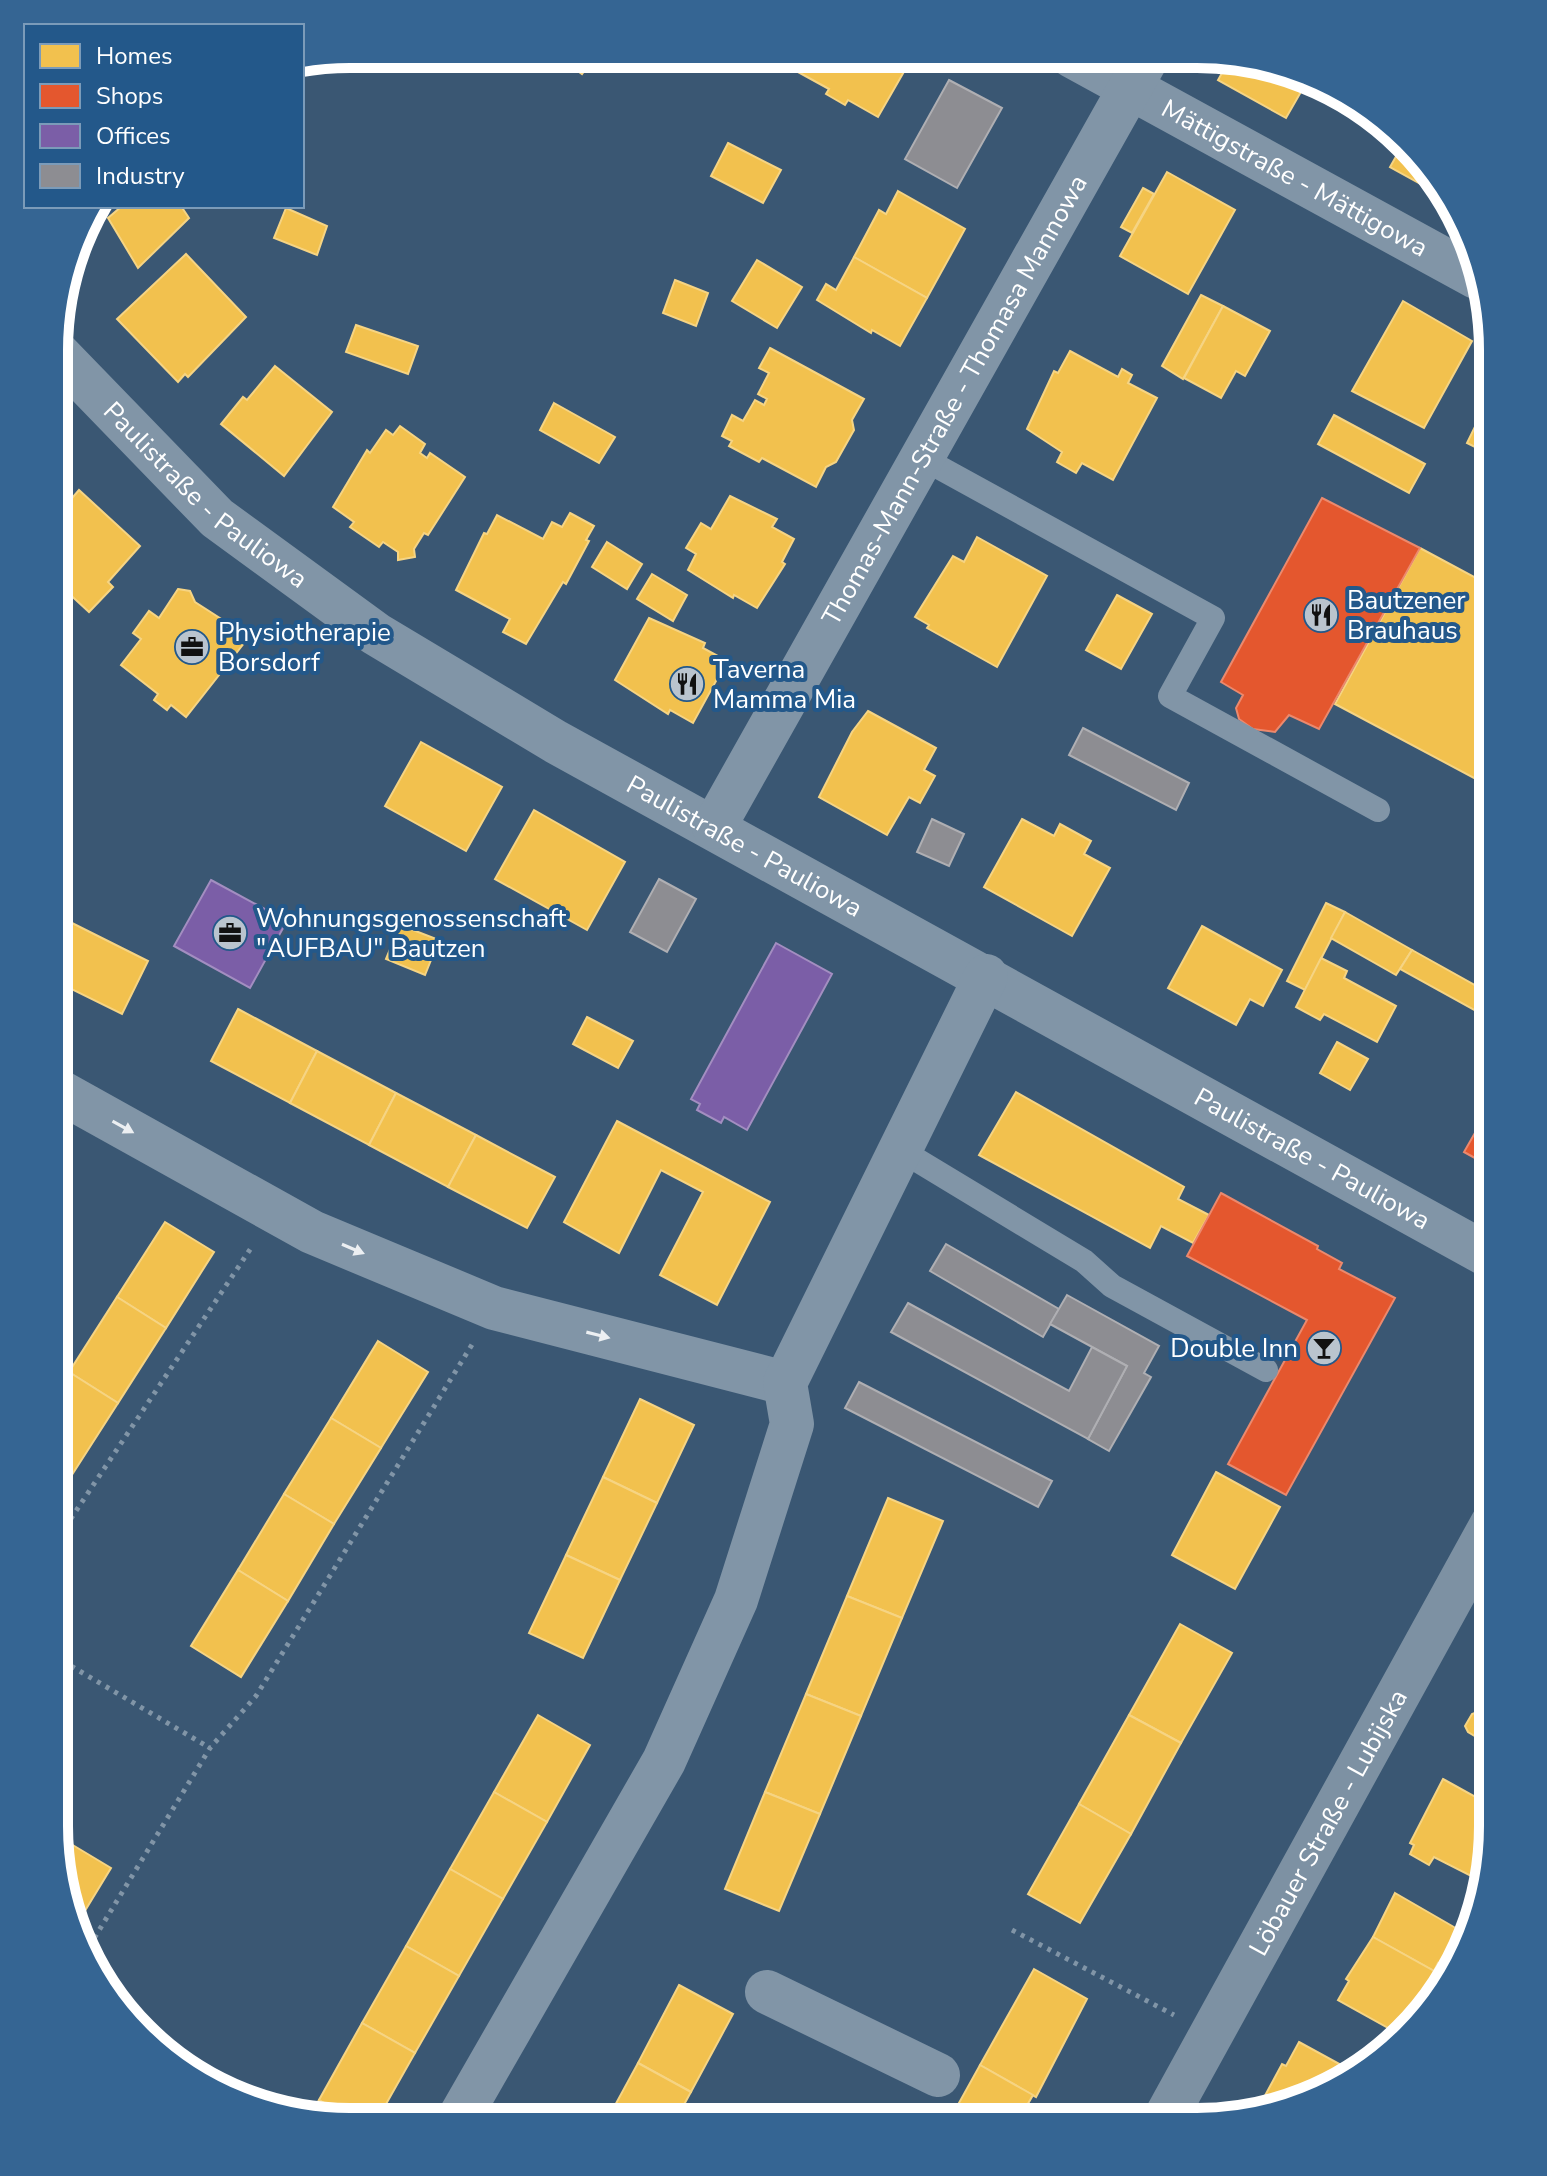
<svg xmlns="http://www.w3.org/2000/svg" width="1547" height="2176" font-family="'Nunito Sans',sans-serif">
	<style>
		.homes { fill: #f2c14e; stroke: #f6d483; stroke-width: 2 }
		.shops { fill: #e4572e; stroke: #ec896d; stroke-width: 2 }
		.offices { fill: #7b5ea7; stroke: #a38ec1; stroke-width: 2 }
		.industry { fill: #8d8d92; stroke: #afafb3; stroke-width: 2 }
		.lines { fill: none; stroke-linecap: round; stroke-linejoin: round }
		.path { stroke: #8195a7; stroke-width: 5; stroke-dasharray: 4 6; stroke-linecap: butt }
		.service { stroke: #8195a7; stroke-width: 24 }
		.minor { stroke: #8195a7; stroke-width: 44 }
		.secondary { stroke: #7d91a3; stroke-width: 44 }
		.oneway { fill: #eceff2 }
		.labels { text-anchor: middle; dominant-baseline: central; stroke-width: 8; stroke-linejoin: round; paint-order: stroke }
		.street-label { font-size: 26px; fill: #fff; stroke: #23588a }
		.poi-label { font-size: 26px; fill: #fff; stroke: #23588a; text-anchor: start }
		.rim { fill: none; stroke: #fff; stroke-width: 10 }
	</style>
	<rect width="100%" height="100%" fill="#3a5773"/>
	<g class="homes">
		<polygon points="416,54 453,54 426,71"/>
		<polygon points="556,55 596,55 582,74"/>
		<polygon points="807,55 913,56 878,117 848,100 845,105 826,94 829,89 798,72"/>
		<polygon points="1231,57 1236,57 1313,88 1309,94 1302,90 1286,118 1218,80"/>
		<polygon points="728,143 781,170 763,203 711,176"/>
		<polygon points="1402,146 1444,197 1390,167"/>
		<polygon points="1167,172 1235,210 1188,294 1120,256"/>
		<polygon points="1143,188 1154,194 1132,233 1121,227"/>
		<polygon points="898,191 965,229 927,298 854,257 879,210 886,214"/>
		<polygon points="122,206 181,206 189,218 138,268 108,218"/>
		<polygon points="286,208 327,226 317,255 274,238"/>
		<polygon points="186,254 246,317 188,377 185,374 178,382 117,319"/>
		<polygon points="854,257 927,298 900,346 872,330 871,333 817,300 826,284 836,290"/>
		<polygon points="757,260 802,287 777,328 732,301"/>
		<polygon points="675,280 708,293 696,326 663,313"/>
		<polygon points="1201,295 1223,306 1183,379 1162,366"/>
		<polygon points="1403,301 1472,341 1424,428 1352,391"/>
		<polygon points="1223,306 1270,331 1245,376 1236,371 1221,398 1184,378"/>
		<polygon points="356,325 418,346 408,374 346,352"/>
		<polygon points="770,348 864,399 852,420 854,430 836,462 826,467 816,487 762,458 759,462 729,446 732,441 722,436 732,415 743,421 755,400 764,405 767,399 758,394 769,373 759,368"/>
		<polygon points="1070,351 1118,377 1122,369 1132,375 1128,383 1157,398 1113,480 1082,463 1076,473 1057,462 1062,452 1027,429 1054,371 1058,373"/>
		<polygon points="275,366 332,412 284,476 221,424 243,397 247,400"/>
		<polygon points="1493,390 1493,456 1467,443"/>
		<polygon points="554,403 615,437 599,463 540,430"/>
		<polygon points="1334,415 1425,464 1409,493 1318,444"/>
		<polygon points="400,426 425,444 420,453 427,458 430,453 465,477 428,535 424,533 414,549 415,557 398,560 398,552 383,542 379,547 350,527 354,522 333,507 367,450 370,453 386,430 393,435"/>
		<polygon points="63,488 73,497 79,490 140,546 108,582 113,587 89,612 64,589 56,589 56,496"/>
		<polygon points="730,496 777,519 772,527 794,539 782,562 785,564 757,608 734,595 733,598 688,570 696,554 686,548 701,523 711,529"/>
		<polygon points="570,513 594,526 586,540 589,541 566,584 563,582 526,644 503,632 510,619 456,590 484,533 487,534 497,515 543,539 552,522 562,527"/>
		<polygon points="977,537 1047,576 997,667 927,628 929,625 915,617 953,556 964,562"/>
		<polygon points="607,542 642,564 627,589 592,567"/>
		<polygon points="1420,548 1493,587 1491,787 1335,704"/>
		<polygon points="652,574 687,595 673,621 637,599"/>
		<polygon points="178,589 190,591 195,602 226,622 224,625 245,642 186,717 171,705 167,710 154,700 158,694 121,665 141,639 133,633 149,611 159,618"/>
		<polygon points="1117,595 1152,614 1121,669 1086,650"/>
		<polygon points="649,618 705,643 703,648 727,661 693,723 670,710 668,714 615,680"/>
		<polygon points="868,711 936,748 924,770 935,776 920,803 909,797 887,835 819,797 852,732"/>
		<polygon points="421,742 502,787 466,851 385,806"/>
		<polygon points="534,810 625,862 587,930 495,879"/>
		<polygon points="1022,819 1054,836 1060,824 1091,841 1084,854 1110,868 1072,936 984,887"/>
		<polygon points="1326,903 1345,912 1305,990 1287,981"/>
		<polygon points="1345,912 1412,950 1396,975 1331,938"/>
		<polygon points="56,915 68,921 56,947"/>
		<polygon points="68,921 148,961 122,1014 55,981 56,947"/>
		<polygon points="400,925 439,940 425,975 386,959"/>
		<polygon points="1202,926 1282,970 1263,1006 1250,999 1236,1025 1168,988"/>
		<polygon points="1412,950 1487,992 1476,1011 1400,969"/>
		<polygon points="1321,958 1347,971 1344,978 1396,1006 1377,1042 1324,1014 1320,1020 1296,1007"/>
		<polygon points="1487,992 1493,995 1493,1020 1476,1011"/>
		<polygon points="238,1009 317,1051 290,1103 211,1061"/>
		<polygon points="587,1017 633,1041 618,1068 573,1044"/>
		<polygon points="1337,1042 1368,1059 1350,1090 1320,1073"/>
		<polygon points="317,1051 396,1093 369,1145 290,1103"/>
		<polygon points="1016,1092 1184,1187 1178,1199 1209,1215 1193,1243 1161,1226 1150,1248 979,1155"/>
		<polygon points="396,1093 476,1135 448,1187 369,1145"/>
		<polygon points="617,1121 770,1202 717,1305 660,1275 703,1192 661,1170 619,1253 564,1222"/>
		<polygon points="476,1135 555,1177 527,1228 448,1187"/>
		<polygon points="55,1173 67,1180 55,1199"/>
		<polygon points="165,1222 214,1252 166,1328 117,1297"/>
		<polygon points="117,1297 166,1328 118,1403 69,1372"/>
		<polygon points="378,1341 428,1372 381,1448 331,1418"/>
		<polygon points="69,1372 118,1403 70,1478 55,1469 55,1394"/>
		<polygon points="640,1399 694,1425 657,1503 603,1477"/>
		<polygon points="331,1418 381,1448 334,1524 284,1494"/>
		<polygon points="55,1469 70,1478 55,1501"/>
		<polygon points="1216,1472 1280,1507 1235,1589 1172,1555"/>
		<polygon points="603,1477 657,1503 620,1580 566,1555"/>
		<polygon points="284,1494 334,1524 288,1601 238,1570"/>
		<polygon points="888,1498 943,1521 902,1618 847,1596"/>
		<polygon points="566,1555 620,1580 583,1658 529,1633"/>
		<polygon points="238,1570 288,1601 241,1677 191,1646"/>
		<polygon points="847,1596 902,1618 861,1716 806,1694"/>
		<polygon points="1180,1624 1232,1653 1181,1743 1129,1715"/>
		<polygon points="1492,1689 1492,1739 1483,1741 1468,1732 1465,1726 1472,1714 1480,1711"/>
		<polygon points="806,1694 861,1716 820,1814 765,1792"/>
		<polygon points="538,1715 590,1745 547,1822 494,1792"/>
		<polygon points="1129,1715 1181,1743 1131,1834 1079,1804"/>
		<polygon points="1443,1779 1492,1806 1492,1846 1475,1878 1434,1857 1429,1865 1410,1854 1414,1845 1410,1843"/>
		<polygon points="494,1792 547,1822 503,1899 450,1869"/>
		<polygon points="765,1792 820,1814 779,1911 725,1889"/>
		<polygon points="1079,1804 1131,1834 1080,1923 1028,1894"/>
		<polygon points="61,1838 111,1868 77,1924 58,1842"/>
		<polygon points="450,1869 503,1899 459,1976 406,1946"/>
		<polygon points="1395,1893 1466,1934 1447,1968 1438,1963 1434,1971 1373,1937"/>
		<polygon points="1373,1937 1434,1971 1415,2015 1411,2013 1399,2034 1338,2000 1349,1981 1346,1979"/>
		<polygon points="406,1946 459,1976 415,2053 362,2023"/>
		<polygon points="1034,1969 1087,1999 1036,2097 980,2065"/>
		<polygon points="679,1985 733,2014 691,2092 638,2063"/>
		<polygon points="362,2023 415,2053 377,2120 353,2120 319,2100"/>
		<polygon points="1299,2042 1356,2073 1327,2092 1263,2107 1261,2103 1282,2064 1286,2066"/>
		<polygon points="638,2063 691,2092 675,2121 607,2120"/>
		<polygon points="980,2065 1033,2095 1018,2121 949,2121"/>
		<polygon points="319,2100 353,2120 308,2118"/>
	</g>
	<g class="shops">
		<polygon points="1322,498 1420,548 1319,729 1289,715 1275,732 1253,729 1239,719 1236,708 1243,695 1221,682"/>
		<polygon points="1484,1117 1493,1122 1493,1168 1464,1152"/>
		<polygon points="1221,1193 1318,1246 1317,1249 1342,1263 1339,1269 1395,1298 1286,1495 1228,1464 1307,1320 1187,1256"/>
	</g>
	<g class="offices">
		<polygon points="211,880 287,921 250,988 174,946"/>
		<polygon points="776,943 832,974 747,1130 724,1117 721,1123 697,1110 700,1104 691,1099"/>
	</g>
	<g class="industry">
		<polygon points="949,80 1002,108 957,188 905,159"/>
		<polygon points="1083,728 1189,783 1176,810 1069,755"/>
		<polygon points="932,819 964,834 949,866 917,852"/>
		<polygon points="659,879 696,899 667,952 630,932"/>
		<polygon points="946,1244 1059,1309 1043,1337 930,1271"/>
		<polygon points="1067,1295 1159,1346 1144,1373 1151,1377 1109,1451 1088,1439 1127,1366 1050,1324"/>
		<polygon points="908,1303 1069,1391 1092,1347 1127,1366 1088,1439 891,1332"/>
		<polygon points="859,1382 1052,1481 1038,1507 845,1408"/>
	</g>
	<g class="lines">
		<g class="path">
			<polyline points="54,1544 253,1245"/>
			<polyline points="54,1656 210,1748"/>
			<polyline points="1012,1930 1174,2015"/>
			<polyline points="84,1955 210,1748 256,1696 473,1343"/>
		</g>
		<g class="service">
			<polyline points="922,458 1213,618 1170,696 1378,810"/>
			<polyline points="902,1151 1084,1261 1112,1286 1266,1370"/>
		</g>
		<g class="minor">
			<path id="s1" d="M1072,56L1476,277"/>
			<path id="s2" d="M57,353L217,518L376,634L556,742L1493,1258"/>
			<path id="s3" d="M714,827L1148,56"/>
			<polyline points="55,1089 312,1232 494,1308 785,1383"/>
			<polyline points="767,1992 938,2075"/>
			<polyline points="458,2120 664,1761 736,1600 792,1424 785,1383 986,976"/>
		</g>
		<path class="secondary" id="s4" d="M1163,2122L1492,1524"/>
	</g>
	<defs><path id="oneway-solid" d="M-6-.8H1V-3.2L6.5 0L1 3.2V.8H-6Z" transform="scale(2)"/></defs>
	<g class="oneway">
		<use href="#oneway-solid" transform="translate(123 1127) rotate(29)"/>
		<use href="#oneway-solid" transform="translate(353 1249) rotate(23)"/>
		<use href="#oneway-solid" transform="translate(598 1335) rotate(14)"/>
	</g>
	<defs>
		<g id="restaurant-disc" transform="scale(1.8)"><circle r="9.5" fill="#bac4ce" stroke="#23588a"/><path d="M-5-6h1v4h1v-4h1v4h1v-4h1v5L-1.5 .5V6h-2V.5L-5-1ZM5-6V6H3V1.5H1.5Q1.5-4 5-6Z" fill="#111"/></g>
		<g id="office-disc" transform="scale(1.8)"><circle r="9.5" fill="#bac4ce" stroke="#23588a"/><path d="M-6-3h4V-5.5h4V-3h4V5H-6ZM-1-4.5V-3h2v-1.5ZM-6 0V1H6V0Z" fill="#111"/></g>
		<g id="bar-disc" transform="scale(1.8)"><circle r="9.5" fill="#bac4ce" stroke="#23588a"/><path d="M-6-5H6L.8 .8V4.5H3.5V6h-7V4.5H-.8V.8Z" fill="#111"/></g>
	</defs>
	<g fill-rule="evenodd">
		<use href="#restaurant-disc" x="1321" y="615"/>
		<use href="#office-disc" x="192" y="647"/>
		<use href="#restaurant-disc" x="687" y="684"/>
		<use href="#office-disc" x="230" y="933"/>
		<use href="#bar-disc" x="1324" y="1348"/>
	</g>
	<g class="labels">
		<g class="street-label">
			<text stroke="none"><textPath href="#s1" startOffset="254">Mättigstraße - Mättigowa</textPath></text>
			<text stroke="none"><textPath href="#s3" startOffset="490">Thomas-Mann-Straße - Thomasa Mannowa</textPath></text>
			<text stroke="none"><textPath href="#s2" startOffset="206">Paulistraße - Pauliowa</textPath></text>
			<text stroke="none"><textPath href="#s2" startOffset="852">Paulistraße - Pauliowa</textPath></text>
			<text stroke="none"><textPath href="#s2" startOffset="1500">Paulistraße - Pauliowa</textPath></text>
			<text stroke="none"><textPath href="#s4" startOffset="342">Löbauer Straße - Lubijska</textPath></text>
		</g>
		<g class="poi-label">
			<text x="1347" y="600">Bautzener<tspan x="1347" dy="30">Brauhaus</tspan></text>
			<text x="218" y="632">Physiotherapie<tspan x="218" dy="30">Borsdorf</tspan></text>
			<text x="713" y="669">Taverna<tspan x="713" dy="30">Mamma Mia</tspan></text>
			<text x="256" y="918">Wohnungsgenossenschaft<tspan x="256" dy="30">"AUFBAU" Bautzen</tspan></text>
			<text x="1298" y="1348" text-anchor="end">Double Inn</text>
		</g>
	</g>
	<path d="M0 0H1547V2176H0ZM350 68H1197A282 282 0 0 1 1479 350V1826A282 282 0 0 1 1197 2108H350A282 282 0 0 1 68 1826V350A282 282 0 0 1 350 68Z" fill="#356593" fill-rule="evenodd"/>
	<path class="rim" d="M350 68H1197A282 282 0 0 1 1479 350V1826A282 282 0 0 1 1197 2108H350A282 282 0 0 1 68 1826V350A282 282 0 0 1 350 68Z"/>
	<rect x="24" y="24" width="280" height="184" fill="#23588a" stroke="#7b9bb9" stroke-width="2"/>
	<rect x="40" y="44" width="40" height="24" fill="#f2c14e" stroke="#7b9bb9" stroke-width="2"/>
	<text x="96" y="64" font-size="24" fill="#ffffff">Homes</text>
	<rect x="40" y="84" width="40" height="24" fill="#e4572e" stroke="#7b9bb9" stroke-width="2"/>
	<text x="96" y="104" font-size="24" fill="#ffffff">Shops</text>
	<rect x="40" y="124" width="40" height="24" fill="#7b5ea7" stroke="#7b9bb9" stroke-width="2"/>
	<text x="96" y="144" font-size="24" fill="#ffffff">Offices</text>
	<rect x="40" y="164" width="40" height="24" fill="#8d8d92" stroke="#7b9bb9" stroke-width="2"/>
	<text x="96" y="184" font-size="24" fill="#ffffff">Industry</text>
</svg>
